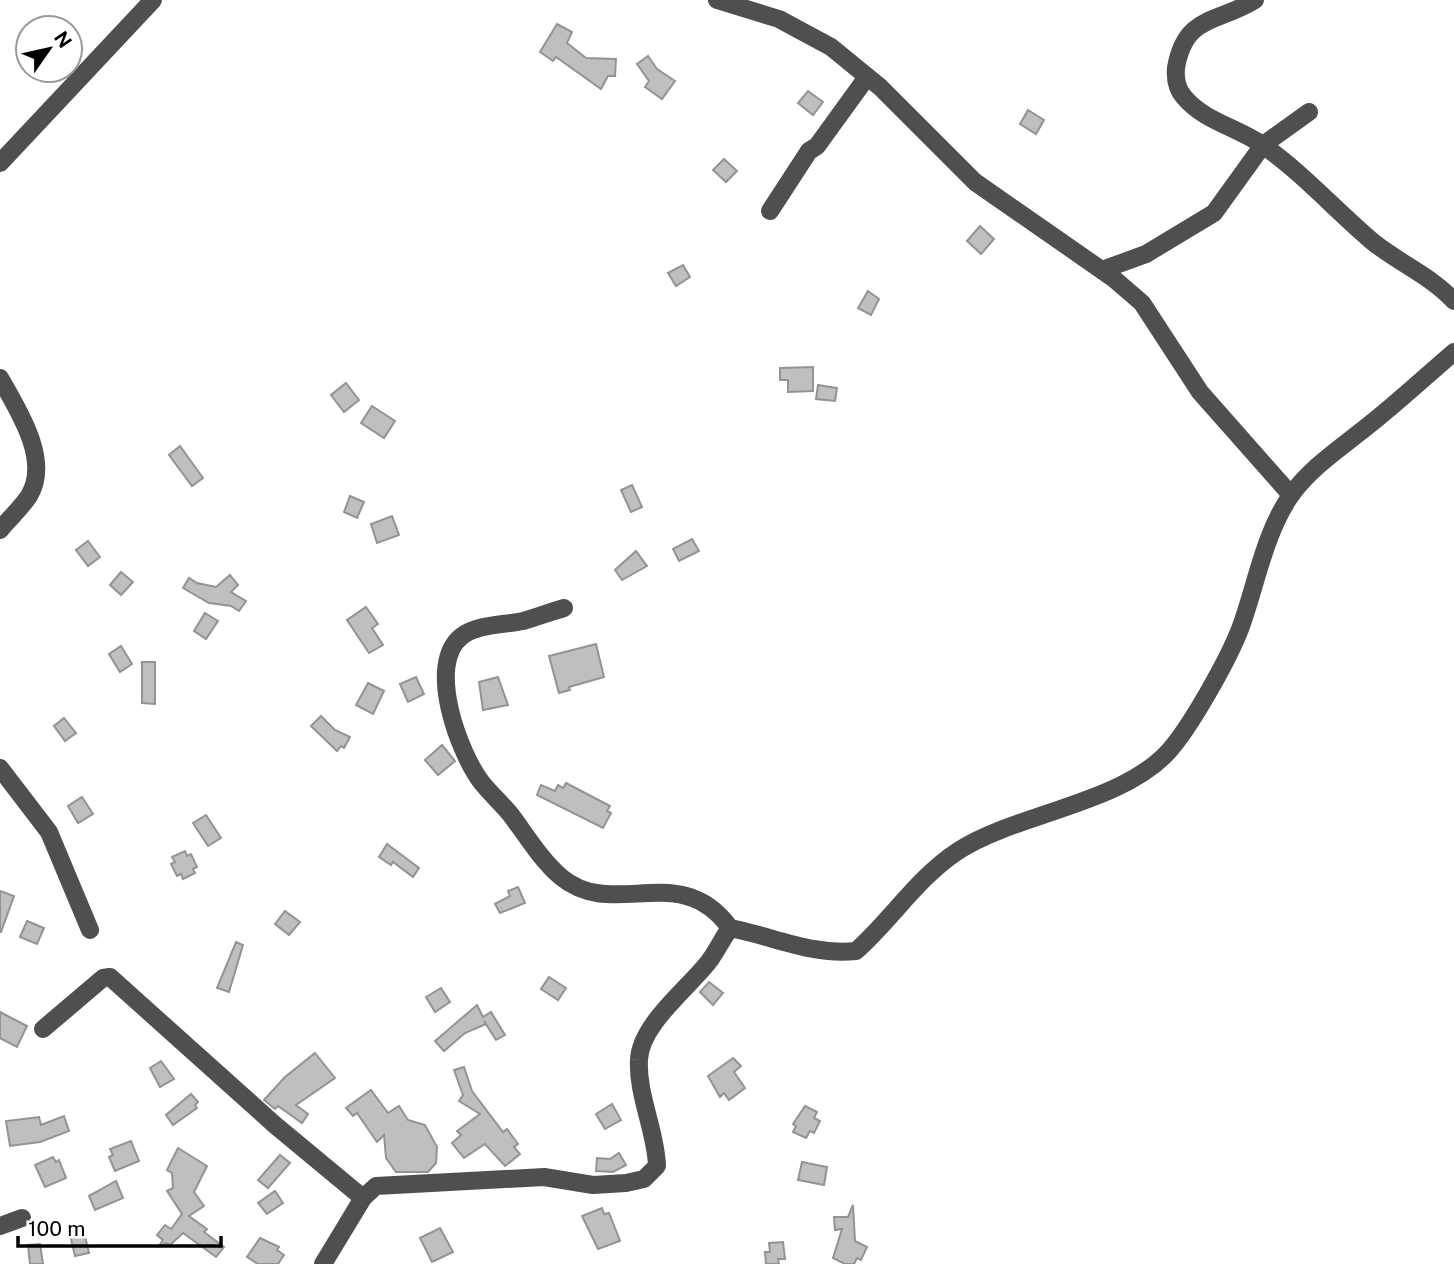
<svg xmlns="http://www.w3.org/2000/svg" width="1454" height="1264" font-family="'Public Sans',sans-serif">
	<style>
		.building { fill: #bfbfbf; stroke: #939393; stroke-width: 2 }
		.lines { fill: none; stroke-linecap: round; stroke-linejoin: round }
		.minor { stroke: #4f4f4f; stroke-width: 18 }
	</style>
	<rect width="100%" height="100%" fill="#fff"/>
	<g class="building">
		<polygon points="557,24 572,32 567,43 586,58 616,59 615,76 608,76 601,89 556,57 553,61 540,52"/>
		<polygon points="648,56 657,69 675,81 662,99 645,87 649,81 637,64"/>
		<polygon points="808,91 823,102 813,115 798,103"/>
		<polygon points="1028,110 1044,120 1036,134 1020,124"/>
		<polygon points="724,159 737,171 726,182 713,170"/>
		<polygon points="980,226 994,239 981,254 967,241"/>
		<polygon points="683,265 690,277 676,286 668,273"/>
		<polygon points="868,291 879,299 871,315 858,308"/>
		<polygon points="813,367 813,391 788,392 788,380 780,380 780,368"/>
		<polygon points="346,383 359,400 344,412 331,395"/>
		<polygon points="818,385 837,388 835,401 816,399"/>
		<polygon points="372,406 395,421 384,438 361,423"/>
		<polygon points="180,446 203,478 192,486 169,455"/>
		<polygon points="632,485 642,507 631,512 621,490"/>
		<polygon points="350,496 364,502 357,518 344,512"/>
		<polygon points="392,516 399,535 377,543 371,524"/>
		<polygon points="692,539 699,551 679,561 673,549"/>
		<polygon points="88,541 100,557 88,566 76,550"/>
		<polygon points="636,551 647,566 622,580 615,570"/>
		<polygon points="121,572 133,582 121,595 110,585"/>
		<polygon points="230,575 238,585 231,592 246,601 239,611 231,606 209,603 183,588 189,578 197,583 216,587"/>
		<polygon points="366,607 378,624 372,628 383,645 369,653 347,620"/>
		<polygon points="205,613 218,621 206,639 194,631"/>
		<polygon points="596,644 604,677 569,687 570,690 559,693 549,656"/>
		<polygon points="121,646 132,664 120,672 109,654"/>
		<polygon points="142,662 155,662 155,704 142,703"/>
		<polygon points="416,677 424,694 408,702 400,684"/>
		<polygon points="498,677 508,705 483,710 479,682"/>
		<polygon points="368,683 384,691 373,714 356,705"/>
		<polygon points="321,716 335,730 350,737 344,748 341,746 337,751 311,726"/>
		<polygon points="64,718 76,733 65,741 54,726"/>
		<polygon points="442,745 455,761 438,775 425,760"/>
		<polygon points="566,783 610,806 607,811 611,813 603,828 537,795 541,785 555,791 558,785 563,788"/>
		<polygon points="82,797 93,814 78,823 68,806"/>
		<polygon points="206,815 221,838 208,846 193,823"/>
		<polygon points="387,844 419,868 413,877 393,862 391,865 379,857"/>
		<polygon points="185,851 187,856 191,854 197,867 193,869 195,873 183,879 181,874 177,876 171,864 175,862 172,857"/>
		<polygon points="518,887 525,903 500,913 495,904 510,896 508,891"/>
		<polygon points="0,891 14,896 1,932 0,932"/>
		<polygon points="285,911 300,922 289,935 275,924"/>
		<polygon points="27,921 44,928 37,944 20,937"/>
		<polygon points="236,942 243,945 229,992 217,988"/>
		<polygon points="549,977 566,988 558,1000 541,989"/>
		<polygon points="709,982 723,993 713,1005 700,992"/>
		<polygon points="441,988 450,1002 435,1012 426,997"/>
		<polygon points="477,1005 483,1017 491,1012 505,1035 496,1040 484,1021 486,1024 465,1033 444,1051 435,1041"/>
		<polygon points="0,1012 27,1026 17,1047 0,1038"/>
		<polygon points="315,1053 335,1078 296,1105 308,1114 302,1123 278,1106 275,1109 264,1100 285,1077"/>
		<polygon points="733,1058 741,1066 734,1072 745,1088 729,1100 724,1093 720,1097 708,1076"/>
		<polygon points="161,1061 174,1079 160,1087 150,1068"/>
		<polygon points="464,1067 472,1091 503,1132 507,1129 518,1144 514,1147 520,1154 505,1166 485,1144 464,1158 452,1143 461,1135 457,1131 480,1114 459,1101 463,1095 454,1070"/>
		<polygon points="371,1090 388,1113 399,1106 408,1120 425,1125 437,1147 436,1163 428,1172 396,1172 386,1158 384,1135 377,1142 357,1113 353,1116 346,1108"/>
		<polygon points="191,1094 198,1102 195,1105 197,1108 173,1125 166,1115"/>
		<polygon points="612,1104 621,1120 605,1129 596,1114"/>
		<polygon points="805,1106 817,1112 814,1118 820,1121 814,1133 810,1131 806,1138 793,1132 796,1126 793,1124"/>
		<polygon points="64,1116 69,1131 40,1142 10,1146 6,1121 39,1117 41,1125"/>
		<polygon points="131,1141 139,1161 115,1171 109,1157 113,1155 110,1149"/>
		<polygon points="178,1148 207,1166 194,1192 204,1206 189,1216 207,1229 204,1232 224,1247 216,1257 183,1233 170,1245 166,1243 158,1247 163,1240 157,1235 165,1225 171,1229 182,1214 167,1191 173,1188 172,1173 167,1170"/>
		<polygon points="619,1153 626,1165 613,1172 596,1171 597,1158 610,1159"/>
		<polygon points="280,1155 290,1163 268,1188 258,1180"/>
		<polygon points="53,1157 56,1162 59,1160 66,1178 45,1187 35,1165"/>
		<polygon points="802,1162 827,1167 824,1185 798,1180"/>
		<polygon points="116,1181 123,1198 95,1210 89,1196"/>
		<polygon points="275,1191 283,1203 267,1214 258,1203"/>
		<polygon points="853,1205 855,1241 867,1247 861,1260 857,1258 854,1264 845,1264 833,1258 842,1229 835,1230 834,1217 848,1217"/>
		<polygon points="602,1208 604,1214 609,1213 620,1241 598,1249 582,1216"/>
		<polygon points="82,1224 89,1253 75,1256 68,1226"/>
		<polygon points="440,1228 453,1252 432,1262 420,1238"/>
		<polygon points="260,1238 279,1247 277,1250 284,1255 278,1264 258,1264 247,1257"/>
		<polygon points="783,1242 785,1259 778,1259 779,1264 766,1264 765,1252 770,1252 769,1243"/>
		<polygon points="40,1244 43,1264 30,1264 28,1245"/>
	</g>
	<g class="lines">
		<g class="minor">
			<polyline points="717,0 779,19 831,47 880,87 975,182 1113,278 1142,303 1200,392 1291,495"/>
			<path d="M1255,0C1219,23 1185,14 1176,68C1175,79 1177,89 1184,97C1204,121 1236,127 1261,144C1302,172 1335,210 1373,242C1399,263 1431,276 1454,301"/>
			<polyline points="0,163 153,0"/>
			<polyline points="770,211 809,151 817,146 867,77"/>
			<polyline points="1102,270 1146,254 1214,213 1263,145 1309,112"/>
			<path d="M0,378C18,410 51,460 29,496C21,508 9,519 0,530"/>
			<path d="M564,608C550,612 537,617 523,621C504,625 478,624 462,636C425,664 460,755 482,783C491,794 502,804 511,815C526,835 541,860 561,877C614,921 680,859 730,928"/>
			<polyline points="0,768 49,832 90,930"/>
			<polyline points="43,1029 103,978 110,977 275,1125 363,1198"/>
			<polyline points="0,1226 22,1218"/>
			<path d="M323,1264L363,1198L376,1186L544,1177L593,1185L626,1183L644,1179L657,1166C656,1131 637,1095 639,1060C640,1024 690,987 710,960C717,950 723,938 730,928C772,936 813,956 856,951C892,919 917,878 958,851C1017,813 1120,804 1168,752C1190,728 1228,660 1240,629C1256,586 1264,534 1291,495C1311,467 1343,446 1369,425C1398,402 1426,376 1454,352"/>
		</g>
	</g>
	<g transform="translate(49 49) rotate(56)"><circle r="33" fill="#ffffff" stroke="#999999" stroke-width="2"/>
	<path d="M0-5L12 26L0 18L-12 26Z" fill="#000000"/>
	<text y="-10" font-size="19" font-weight="bold" text-anchor="middle" fill="#000000">N</text>
	</g>
	<path d="M18 1236v10h203v-10" fill="none" stroke="#000000" stroke-width="3.5"/>
	<text x="28" y="1236" font-size="21" fill="#000000" stroke="#ffffff" stroke-width="5" paint-order="stroke">100 m</text>
</svg>
